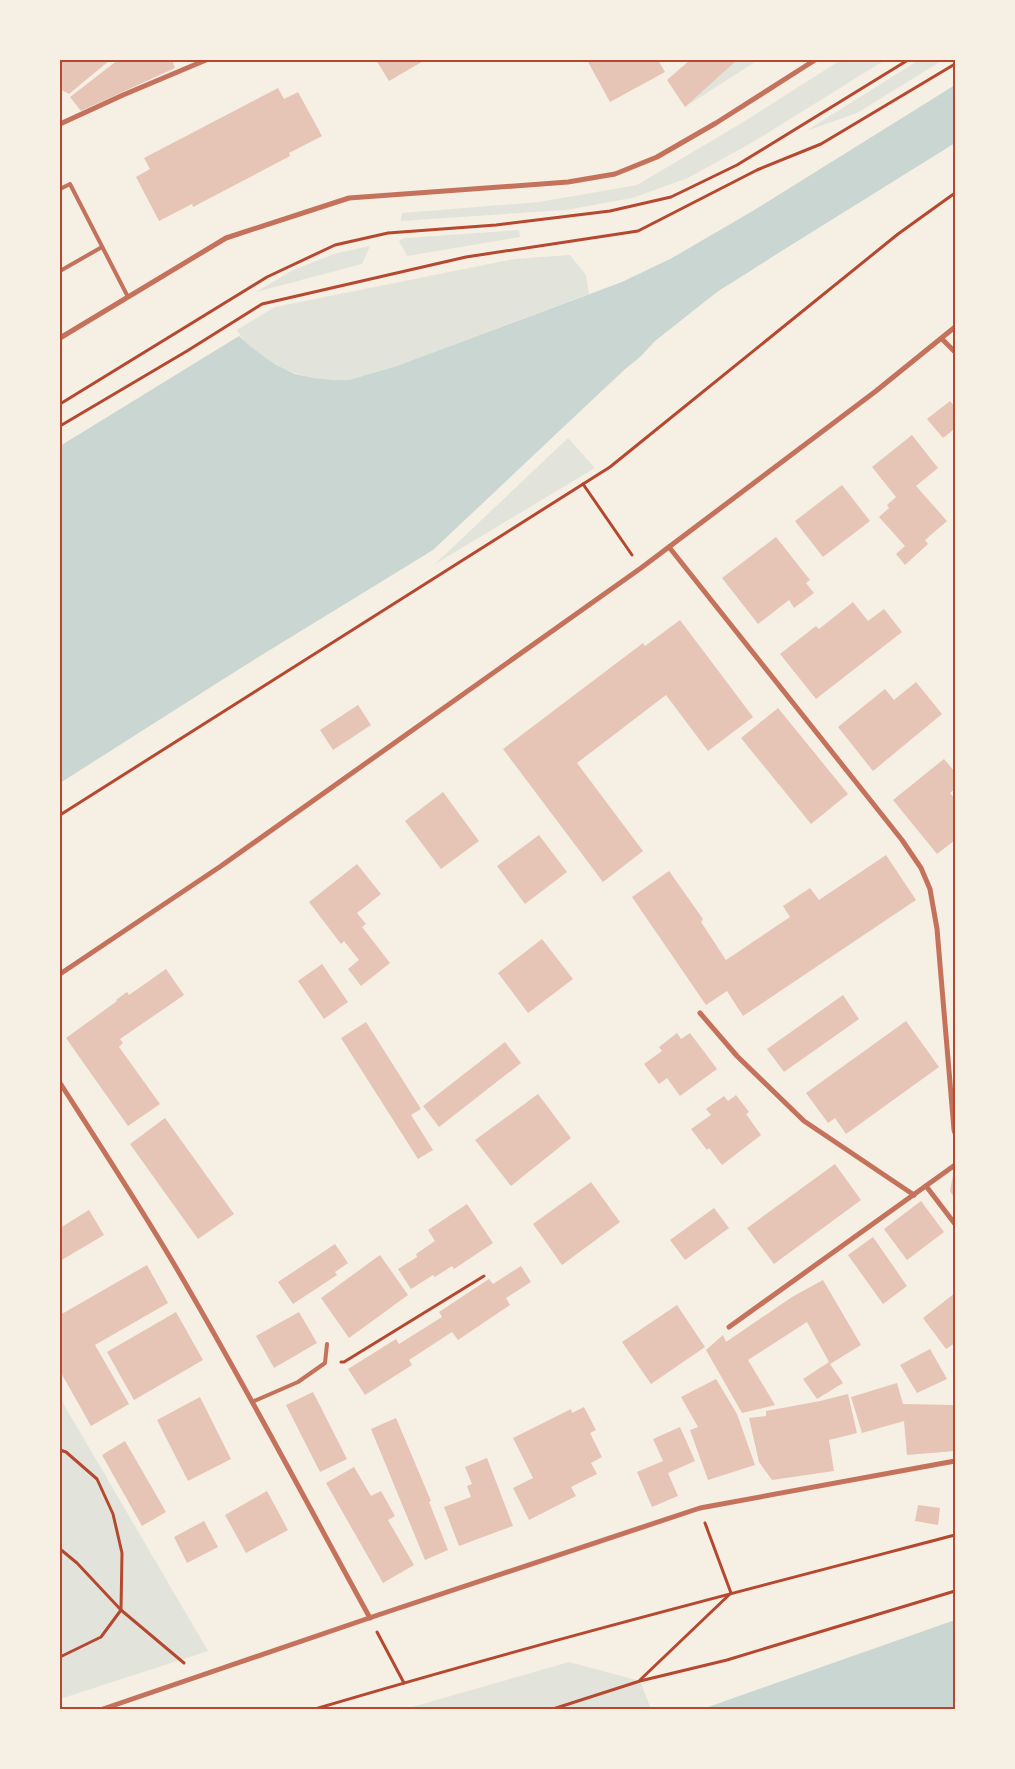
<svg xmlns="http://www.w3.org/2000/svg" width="1015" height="1769" font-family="'Space Grotesk',sans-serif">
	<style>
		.green { fill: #e2e4dc }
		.water { fill: #c9d6d2 }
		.building { fill: #e6c5b7 }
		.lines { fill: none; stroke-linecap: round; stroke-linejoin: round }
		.path { stroke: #b5482f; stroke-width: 3 }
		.service { stroke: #c5725c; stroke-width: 4 }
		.minor { stroke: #c5725c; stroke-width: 5 }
		.neatline { fill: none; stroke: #b5482f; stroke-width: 2 }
	</style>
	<rect width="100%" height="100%" fill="#f6efe4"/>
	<g class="green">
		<polygon points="735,60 758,60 685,107"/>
		<polygon points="841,60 885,60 753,142 688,178 632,198 566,210 401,221 402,213 539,202 637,185 740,124"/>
		<polygon points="919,60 943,60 857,113 806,131"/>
		<polygon points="519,230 520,237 407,256 399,241 405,238"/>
		<polygon points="370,246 362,264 256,292 293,270 337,253"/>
		<path d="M570,255L586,275L589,294L394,367C379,372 364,378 349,380C312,384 255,365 237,330L275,307L514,259Z"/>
		<polygon points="568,438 595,468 435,564"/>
		<polygon points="60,1398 208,1651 60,1699"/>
		<polygon points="569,1662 640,1681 651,1709 405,1709"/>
	</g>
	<g class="water">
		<polygon points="955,85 955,143 788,247 717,292 655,341 640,357 624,370 433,550 244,666 60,783 60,446 239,336 251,347 276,365 295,374 314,378 332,380 349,380 394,367 622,282 672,258 751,212"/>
		<polygon points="955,1620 955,1709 703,1709 739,1696"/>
	</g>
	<g class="building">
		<polygon points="60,60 110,60 69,94 60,89"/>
		<polygon points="118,60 172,60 175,68 81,111 70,97"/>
		<polygon points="376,60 425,60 389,81"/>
		<polygon points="587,60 658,60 665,72 610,102"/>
		<polygon points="690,60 737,60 685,107 667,80"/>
		<polygon points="278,88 284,99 298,92 322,136 289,153 290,156 193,207 192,204 159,221 136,177 150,169 144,158"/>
		<polygon points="950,401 955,407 955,432 953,430 943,438 927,419"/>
		<polygon points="912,435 938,468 916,486 947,521 925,540 928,544 905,565 896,554 905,546 879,517 889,508 887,505 896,497 872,467"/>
		<polygon points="842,485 870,521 823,557 795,521"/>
		<polygon points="776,537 810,580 806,583 814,593 794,608 789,600 758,624 722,578"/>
		<polygon points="853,602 868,621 884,609 902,632 816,699 780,654 816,626 819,629"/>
		<polygon points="680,620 753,717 708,751 666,695 577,763 643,851 603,882 503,749 643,643 645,646"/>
		<polygon points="916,682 942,714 873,771 838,727 885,689 894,700"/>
		<polygon points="358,705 371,725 333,750 320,730"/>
		<polygon points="778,708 848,794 811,824 741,738"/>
		<polygon points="944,759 955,772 955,789 950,793 955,799 955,840 937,854 893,800"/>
		<polygon points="443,792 479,841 441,869 405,821"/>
		<polygon points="539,835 567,872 525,904 497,866"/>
		<polygon points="886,855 916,900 743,1016 727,991 706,1005 632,897 669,871 703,919 701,922 726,960 790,917 783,906 810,888 819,900"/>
		<polygon points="357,864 381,894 357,913 366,924 362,927 390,963 361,986 348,969 359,960 344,941 341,944 309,902"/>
		<polygon points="542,939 573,979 528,1013 498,973"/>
		<polygon points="322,964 348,1002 324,1019 298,981"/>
		<polygon points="166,969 184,995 120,1039 123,1043 119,1047 160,1104 128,1126 66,1038 117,1001 116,1000 127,992 129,995"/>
		<polygon points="843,995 859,1019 784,1072 767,1049"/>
		<polygon points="906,1021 939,1067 846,1134 835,1118 828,1123 806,1093"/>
		<polygon points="366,1022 421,1109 411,1115 433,1150 418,1159 341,1038"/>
		<polygon points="677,1033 681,1039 690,1033 717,1069 680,1096 667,1078 659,1084 644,1064 662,1051 659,1047"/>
		<polygon points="505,1042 521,1063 439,1127 423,1106"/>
		<polygon points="538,1094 571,1138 511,1186 475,1140"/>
		<polygon points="736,1095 749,1112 746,1114 761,1135 722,1165 709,1148 707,1150 691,1129 711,1115 706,1109 724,1096 728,1101"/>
		<polygon points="165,1118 234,1214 198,1239 130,1144"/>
		<polygon points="835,1164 861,1200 774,1264 747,1228"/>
		<polygon points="955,1174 955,1199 950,1191 953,1175"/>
		<polygon points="591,1182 620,1222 562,1265 533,1224"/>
		<polygon points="921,1201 944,1232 907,1260 884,1229"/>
		<polygon points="467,1204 493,1243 454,1269 452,1266 435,1277 433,1275 411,1289 398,1269 417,1257 416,1254 435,1241 428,1230"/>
		<polygon points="714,1208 729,1228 685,1260 670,1240"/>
		<polygon points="89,1210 104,1235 60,1261 60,1228"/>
		<polygon points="873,1237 907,1286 883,1304 848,1255"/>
		<polygon points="335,1244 348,1263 335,1272 337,1275 293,1304 278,1282"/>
		<polygon points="380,1255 408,1295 349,1338 321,1298"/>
		<polygon points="147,1265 168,1303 95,1345 129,1404 91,1426 60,1371 60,1315"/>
		<polygon points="521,1266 531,1282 506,1298 510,1305 458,1340 452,1332 409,1360 412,1365 365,1395 348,1369 396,1339 399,1344 442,1317 439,1312 489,1279 493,1284"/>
		<polygon points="823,1280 861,1345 830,1364 843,1383 817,1399 803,1379 829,1362 807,1322 748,1360 775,1405 742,1413 706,1350 723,1335 726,1342 792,1297"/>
		<polygon points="955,1293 955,1343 946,1349 923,1318"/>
		<polygon points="677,1305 705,1347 651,1384 622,1342"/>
		<polygon points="176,1312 203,1360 134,1400 107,1352"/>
		<polygon points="299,1312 317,1343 274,1368 256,1336"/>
		<polygon points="930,1349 947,1379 917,1393 900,1365"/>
		<polygon points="716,1379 737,1414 755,1465 708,1480 690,1430 698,1427 681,1397"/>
		<polygon points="897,1383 903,1404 955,1405 955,1451 907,1455 904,1421 862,1433 851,1397"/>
		<polygon points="313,1392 347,1459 320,1472 286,1405"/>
		<polygon points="848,1394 857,1433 829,1440 834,1471 772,1480 759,1462 749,1418 766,1416 766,1411 820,1401"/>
		<polygon points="200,1397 231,1459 188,1481 157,1420"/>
		<polygon points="584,1407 596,1430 590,1433 602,1457 591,1463 597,1474 571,1487 576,1496 529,1520 513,1488 533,1478 513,1438 571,1409 572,1413"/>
		<polygon points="396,1418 431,1501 429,1502 448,1550 425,1560 371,1429"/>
		<polygon points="680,1427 695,1461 668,1473 678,1496 652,1507 637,1472 663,1461 653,1439"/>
		<polygon points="125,1441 166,1512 142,1526 102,1455"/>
		<polygon points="487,1458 513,1526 459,1546 444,1507 471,1497 467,1486 472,1484 465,1467"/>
		<polygon points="354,1467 371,1496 381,1491 395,1516 388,1520 414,1565 383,1583 326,1483"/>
		<polygon points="267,1491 288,1530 246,1553 225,1515"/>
		<polygon points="918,1505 940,1508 938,1525 915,1521"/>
		<polygon points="204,1521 218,1547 187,1563 174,1537"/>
	</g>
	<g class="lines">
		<g class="path">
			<polyline points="60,404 267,277 335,245 388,233 496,225 610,211 671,197 737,165 908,60"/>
			<polyline points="60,426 187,351 262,304 466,257 638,231 757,170 821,144 955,64"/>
			<polyline points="583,484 632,555"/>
			<polyline points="60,815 610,467 898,234 955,193"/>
			<polyline points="341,1362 344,1362 484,1276"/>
			<polyline points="60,1450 66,1452 97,1479 113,1514 122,1553 121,1610 101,1637 60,1657"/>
			<polyline points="60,1549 77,1563 121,1610 184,1663"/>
			<polyline points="377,1632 404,1683"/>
			<polyline points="640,1680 731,1593 705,1523"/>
			<path d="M315,1709C527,1646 741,1591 955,1535"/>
			<polyline points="553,1709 640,1681 727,1660 955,1591"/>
		</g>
		<g class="service">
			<polyline points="60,189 70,184 128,297"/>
			<polyline points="60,271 102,247"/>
			<polyline points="252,1402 298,1382 325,1363 327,1344"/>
		</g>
		<g class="minor">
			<polyline points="60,124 123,95 206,60"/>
			<polyline points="60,338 226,238 349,198 568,182 615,174 657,157 716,123 815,60"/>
			<polyline points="942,339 955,352"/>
			<polyline points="669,547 902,840 921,868 930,889 937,929 954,1130 955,1133"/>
			<polyline points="60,974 221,866 641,568 876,391 955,327"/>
			<polyline points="700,1013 737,1056 804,1121 914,1195"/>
			<path d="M60,1083C98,1142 136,1200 171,1259C241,1377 304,1498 370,1618"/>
			<polyline points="926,1186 955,1224"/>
			<polyline points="729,1327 955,1165"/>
			<polyline points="103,1709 378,1615 700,1508 955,1461"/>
		</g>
	</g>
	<rect width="1015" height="1769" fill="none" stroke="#f6efe4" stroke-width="122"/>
	<rect x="61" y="61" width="893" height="1647" class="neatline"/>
</svg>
